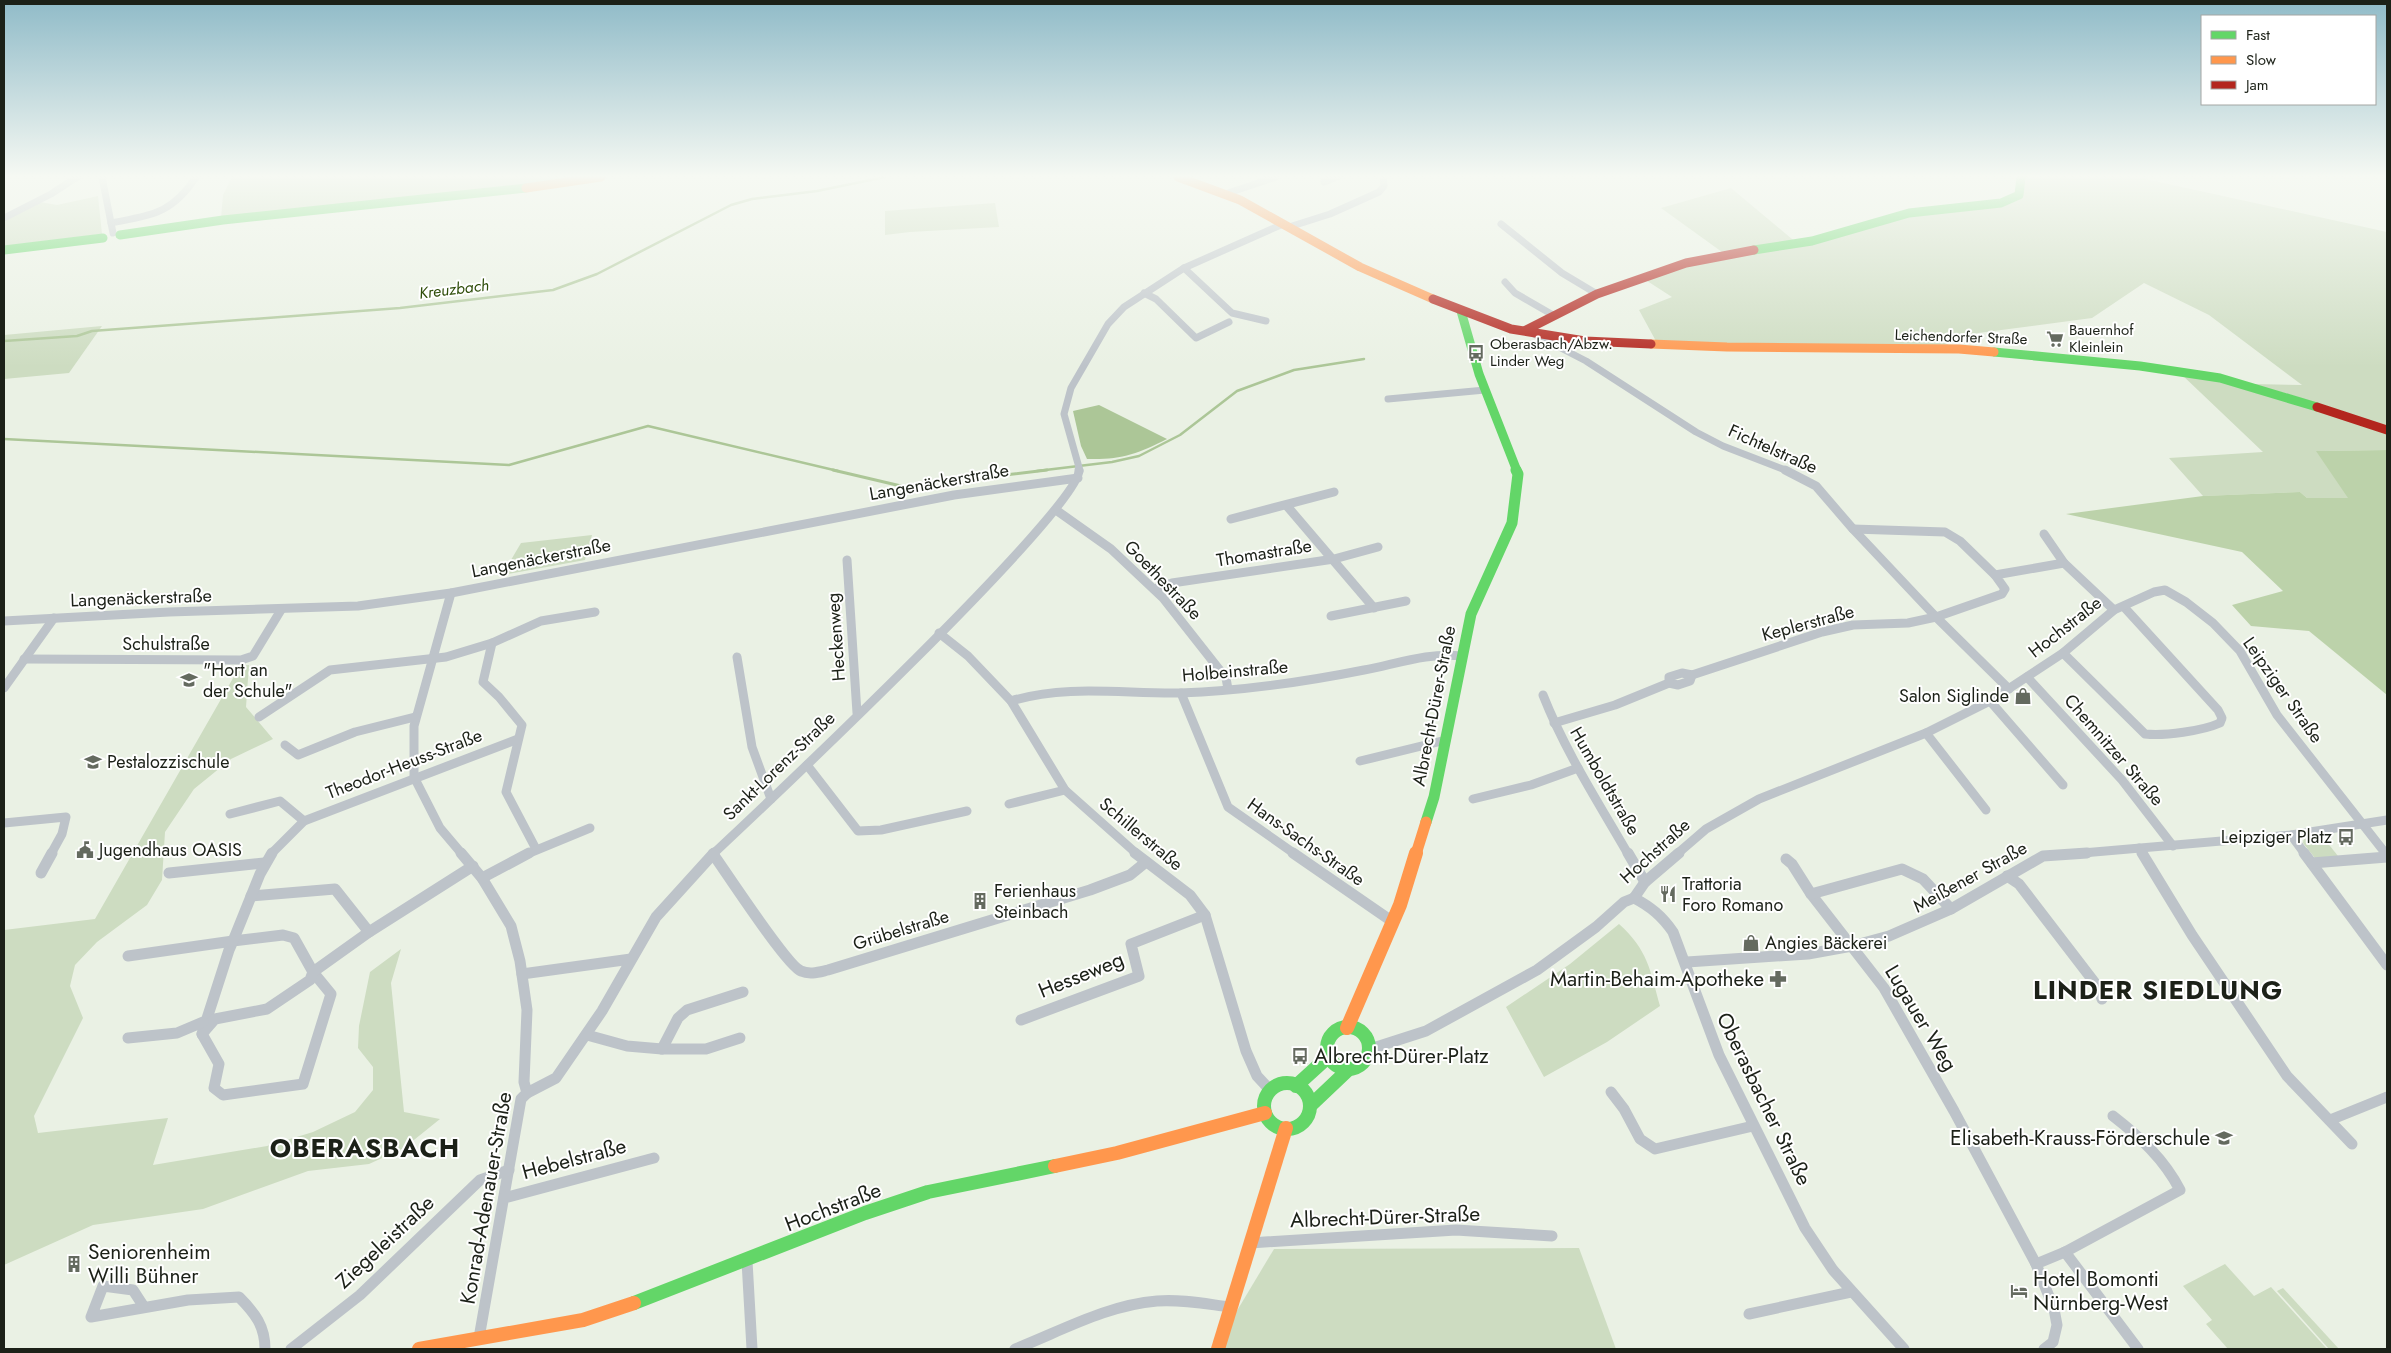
<svg xmlns="http://www.w3.org/2000/svg" width="2391" height="1353" font-family="Jost,sans-serif">
	<style>
		.green { fill: #cddcc1 }
		.forest { fill: #bcd2aa }
		.water { fill: #acc697 }
		.lines { fill: none; stroke-linecap: round; stroke-linejoin: round }
		.stream-far1 { stroke: #acc697; stroke-width: 2.5 }
		.stream { stroke: #acc697; stroke-width: 3 }
		.street-far2 { stroke: #bdc3c9; stroke-width: 7 }
		.street-far1 { stroke: #bdc3c9; stroke-width: 9 }
		.street { stroke: #bdc3c9; stroke-width: 11 }
		.fast-far2 { stroke: #63d668; stroke-width: 9 }
		.fast-far1 { stroke: #63d668; stroke-width: 11 }
		.fast { stroke: #63d668; stroke-width: 14 }
		.slow-far2 { stroke: #ff974d; stroke-width: 9 }
		.slow-far1 { stroke: #ff974d; stroke-width: 11 }
		.slow { stroke: #ff974d; stroke-width: 14 }
		.jam { stroke: #b3261e; stroke-width: 9 }
		.labels { text-anchor: middle; dominant-baseline: central; stroke-width: 4; stroke-linejoin: round; paint-order: stroke }
		.far-poi-label { font-size: 15px; fill: #1c2118; stroke: #fff; text-anchor: start }
		.far-street-label { font-size: 15px; fill: #1c2118; stroke: #fff }
		.far-water-label { font-size: 16px; font-style: italic; fill: #2e4d09; stroke: #fff }
		.street-label { font-size: 18px; fill: #1c2118; stroke: #fff }
		.poi-label { font-size: 18px; fill: #1c2118; stroke: #fff; text-anchor: start }
		.near-street-label { font-size: 21px; fill: #1c2118; stroke: #fff }
		.near-poi-label { font-size: 21px; fill: #1c2118; stroke: #fff; text-anchor: start }
		.near-district-label { font-size: 26px; font-weight: bold; letter-spacing: 1px; fill: #1c2118; stroke: #fff }
	</style>
	<rect width="100%" height="100%" fill="#eaf1e4"/>
	<g class="green">
		<polygon points="232,177 587,177 221,218 223,195"/>
		<polygon points="2020,177 2136,177 2387,232 2387,428 2295,396 2251,384 2302,385 2209,315 2144,283 2092,318 1940,338 1951,347 1657,343 1639,310 1672,297 1641,277 1722,252 1661,208 1731,188 1798,244 1912,214 1977,207 2019,199"/>
		<polygon points="98,196 102,234 4,246 4,226 6,219 40,202 57,205"/>
		<polygon points="995,203 999,227 910,232 885,235 885,211"/>
		<polygon points="102,326 69,373 4,379 4,335"/>
		<polygon points="2180,373 2272,393 2387,432 2387,450 2317,451 2349,498 2307,498 2300,492 2203,496 2169,458 2263,452"/>
		<polygon points="592,535 585,560 502,575 521,543"/>
		<polygon points="249,665 246,707 273,739 231,759 194,789 165,832 162,880 147,905 97,942 75,965 70,986 83,1018 34,1116 38,1133 168,1118 153,1165 267,1146 313,1132 355,1112 373,1090 373,1067 358,1048 359,1026 370,972 401,949 391,983 404,1112 440,1119 404,1148 369,1164 308,1171 203,1209 93,1225 4,1265 4,930 95,919 240,666"/>
		<polygon points="2322,836 2338,856 2315,858 2303,843 2304,837"/>
		<path d="M1619,924C1648,950 1650,970 1660,1006L1607,1042L1544,1077L1506,1007L1570,964Z"/>
		<polygon points="1579,1248 1616,1349 1214,1349 1274,1249"/>
		<polygon points="2225,1264 2254,1296 2271,1287 2327,1349 2228,1349 2206,1324 2212,1320 2183,1286"/>
		<polygon points="2283,1288 2339,1349 2329,1349 2277,1291"/>
	</g>
	<polygon class="forest" points="2387,450 2387,695 2309,631 2251,626 2232,605 2283,591 2242,552 2066,514 2203,496 2300,492 2307,498 2348,498 2316,451"/>
	<path class="water" d="M1099,405L1167,439C1138,454 1120,460 1087,459L1081,446L1073,411Z"/>
	<g class="lines">
		<g class="stream-far1">
			<polyline points="4,341 77,336 92,331 400,308 553,290 597,274 731,205 752,199 817,191 885,177"/>
			<polyline points="4,439 509,465 648,426 838,471"/>
			<polyline points="1037,471 1112,462 1139,456 1180,435 1237,391 1294,370 1364,359"/>
		</g>
		<polyline class="stream" points="833,470 918,490 996,476 1047,470"/>
		<g class="street-far2">
			<polyline points="102,177 113,233"/>
			<polyline points="1324,182 1337,177"/>
			<polyline points="1225,194 1276,177"/>
			<polyline points="4,218 51,194 77,177"/>
			<path d="M111,223C151,215 172,214 196,177"/>
			<polyline points="1501,224 1562,273 1597,294"/>
			<polyline points="1289,227 1330,214 1379,192 1384,186 1383,177"/>
			<polyline points="1184,268 1232,313 1266,321"/>
			<polyline points="1505,282 1515,293 1553,315"/>
			<polyline points="1144,293 1156,299 1196,338 1229,322"/>
			<polyline points="1528,331 1586,361 1696,432 1723,446 1788,471"/>
			<polyline points="1388,399 1485,390"/>
			<polyline points="1080,471 1064,414 1071,388 1108,324 1124,307 1184,268 1283,224"/>
		</g>
		<g class="street-far1">
			<polyline points="1785,470 1816,486 1853,529 1936,617 2009,689"/>
			<polyline points="1287,506 1374,608"/>
			<polyline points="1056,510 1111,549 1163,598 1226,678 1228,689"/>
			<polyline points="1231,519 1334,492"/>
			<polyline points="1853,529 1945,532 1960,541 1995,575"/>
			<polyline points="2044,534 2064,563 2114,610"/>
			<polyline points="847,560 857,713"/>
			<polyline points="1154,589 1172,583 1334,559 1378,547"/>
			<polyline points="451,593 414,726 414,777 440,828 462,854"/>
			<polyline points="1331,616 1406,601"/>
			<polyline points="4,621 169,612 358,606 451,593 954,495 1078,478"/>
			<polyline points="939,633 968,656 1011,701 1065,790 1137,854"/>
			<polyline points="492,643 483,682 499,697 522,725 506,792 536,849"/>
			<path d="M2063,653L2145,734C2165,736 2202,731 2220,723L2222,718L2218,710L2124,607"/>
			<polyline points="737,657 752,747 771,799"/>
			<polyline points="24,659 241,660 253,656 281,610"/>
			<polyline points="2027,677 2122,780 2173,846"/>
			<polyline points="1669,683 1678,685 1690,681 1692,675"/>
			<polyline points="4,688 54,618"/>
			<polyline points="1181,693 1228,807 1295,854"/>
			<path d="M1543,695C1565,751 1598,802 1628,854"/>
			<path d="M1011,701C1067,684 1123,694 1180,693C1242,691 1304,682 1364,670C1396,664 1429,652 1461,656"/>
			<polyline points="1990,701 2063,785"/>
			<polyline points="259,717 330,670 446,657 492,643 541,621 595,612"/>
			<polyline points="1554,723 1615,705 1669,683 1669,677 1682,673 1692,675 1822,632 1853,625 1908,623 1936,617 2002,594 2005,589 1995,575 2064,563"/>
			<polyline points="1926,733 1986,810"/>
			<polyline points="285,745 298,755 355,732 415,717"/>
			<polyline points="1360,761 1446,740"/>
			<polyline points="807,765 858,831 881,830 967,811"/>
			<polyline points="1473,799 1531,785 1578,768"/>
			<polyline points="1009,804 1065,790"/>
			<polyline points="230,814 280,801 304,821"/>
			<polyline points="4,823 66,817 62,834 51,854"/>
			<polyline points="2291,835 2305,854"/>
			<polyline points="2139,848 2143,854"/>
			<polyline points="271,854 304,821 518,739"/>
			<polyline points="527,854 590,828"/>
			<path d="M713,854C761,809 1081,508 1079,470"/>
			<polyline points="1677,854 1706,829 1759,799 1926,733 1990,701 2063,653 2114,610 2154,592 2165,590 2186,602 2213,623 2240,651 2277,715 2386,854"/>
			<polyline points="2071,854 2291,835 2387,820"/>
		</g>
		<g class="street">
			<polyline points="461,853 482,878 511,926 520,961 527,1010 524,1082 527,1093 521,1099 479,1338"/>
			<polyline points="1135,853 1190,895 1205,915 1246,1051 1257,1076 1270,1090"/>
			<polyline points="1293,853 1393,922"/>
			<polyline points="1628,853 1645,882"/>
			<polyline points="2142,853 2192,935 2287,1076 2352,1144"/>
			<polyline points="2304,853 2387,965"/>
			<polyline points="2385,853 2387,855"/>
			<path d="M713,854C726,872 787,966 801,971C810,975 819,972 828,970L1090,890L1130,875L1146,862"/>
			<polyline points="1786,859 1792,864 1811,894 1884,988 1954,1111 2036,1264 2054,1309 2057,1325 2053,1342 2044,1349"/>
			<polyline points="2312,863 2387,857"/>
			<polyline points="41,873 52,853"/>
			<polyline points="169,873 264,863"/>
			<polyline points="2007,876 2019,884 2098,987 2102,999"/>
			<polyline points="482,878 529,853"/>
			<polyline points="1811,894 1902,869 1923,879 1951,909"/>
			<polyline points="251,896 335,889 369,932"/>
			<polyline points="1634,898 1645,882 1679,853"/>
			<path d="M1634,898C1651,907 1662,916 1673,932L1719,1055L1805,1228L1833,1270L1904,1349"/>
			<polygon points="283,935 294,938 313,972 331,994 303,1084 223,1095 214,1088 219,1064 202,1034 229,950 233,941"/>
			<polyline points="233,941 260,874 272,853"/>
			<polyline points="128,956 233,941"/>
			<polyline points="1687,962 1808,954 1852,946 1889,936 1951,909 2043,856 2087,853"/>
			<polyline points="522,974 631,959"/>
			<polyline points="1021,1020 1139,976 1131,944 1205,915"/>
			<polyline points="202,1034 215,1019 267,1009 310,980 313,972 369,932 473,866"/>
			<polyline points="587,1035 627,1046 662,1049 706,1049 740,1038"/>
			<polyline points="128,1038 177,1033 203,1022"/>
			<polyline points="662,1049 678,1018 687,1010 743,992"/>
			<polyline points="1370,1049 1426,1031 1537,970 1596,927 1624,902 1634,898"/>
			<polyline points="1611,1092 1624,1109 1640,1139 1655,1149 1753,1126"/>
			<polyline points="527,1093 556,1078 602,1011 656,917 714,853"/>
			<polyline points="2330,1120 2387,1097"/>
			<polyline points="504,1198 654,1158"/>
			<polyline points="1250,1243 1456,1230 1552,1236"/>
			<polyline points="2065,1252 2138,1349"/>
			<polyline points="747,1261 752,1349"/>
			<path d="M2036,1264L2065,1252L2180,1190C2164,1159 2140,1137 2113,1116"/>
			<path d="M144,1307L133,1290L103,1286L91,1317L188,1300L239,1297C255,1313 265,1326 265,1349"/>
			<polyline points="1749,1314 1851,1292"/>
			<polyline points="291,1349 360,1295 480,1180 509,1170"/>
			<path d="M1015,1349C1061,1331 1107,1305 1157,1301C1181,1299 1206,1304 1230,1307"/>
		</g>
		<g class="fast-far2">
			<polyline points="120,235 223,220 526,188"/>
			<polyline points="4,250 103,238"/>
			<polyline points="1754,250 1812,241 1909,213 2001,203 2019,195 2021,177"/>
			<polyline points="1461,311 1479,374 1517,471"/>
			<polyline points="1994,352 2140,366 2220,378 2317,407"/>
		</g>
		<polyline class="fast-far1" points="1426,822 1434,797 1471,614 1512,523 1518,474 1516,470"/>
		<g class="fast">
			<circle cx="1348" cy="1048" r="21"/>
			<circle cx="1287" cy="1106" r="23"/>
			<polyline points="1296,1086 1329,1056"/>
			<polyline points="1310,1106 1349,1069"/>
			<polyline points="634,1303 865,1213 928,1192 1055,1166"/>
		</g>
		<g class="slow-far2">
			<polyline points="1178,177 1240,200 1360,267 1433,299"/>
			<polyline points="526,188 601,177"/>
			<polyline points="1651,344 1727,347 1959,349 1994,352"/>
		</g>
		<polyline class="slow-far1" points="1416,854 1426,822"/>
		<g class="slow">
			<polyline points="1347,1028 1400,905 1416,853"/>
			<polyline points="1055,1166 1117,1153 1265,1113"/>
			<polyline points="419,1349 583,1320 634,1303"/>
			<polyline points="1218,1349 1286,1128"/>
		</g>
		<g class="jam">
			<polyline points="1433,299 1511,329 1585,341 1651,344"/>
			<polyline points="1526,330 1597,294 1686,263 1754,250"/>
			<polyline points="2317,407 2387,430"/>
		</g>
	</g>
	<linearGradient id="sky" x2="0" y2="1"><stop stop-color="#90bbc8"/><stop offset="0.48" stop-color="#f6f9f3"/><stop offset="1" stop-color="#f6f9f3" stop-opacity="0"/></linearGradient>
	<rect width="2391" height="367" fill="url(#sky)"/>
	<defs>
		<g id="supermarket-bare" transform="scale(1.35)"><path d="M-6-5.5h2.5l.6 2H6L4.5 2H-2.5L-4.4-4H-6ZM-1.5 3.2a1.3 1.3 0 1 0 .1 0ZM3 3.2a1.3 1.3 0 1 0 .1 0Z" fill="#646a5f" stroke="#fff" stroke-width="2.5" paint-order="stroke"/></g>
		<g id="bus-bare" transform="scale(1.35)"><path d="M-5-6H5V4H4V6H2V4H-2V6H-4V4H-5ZM-3.5-4V0h7V-4ZM-3.5 1.2v1.5H-2V1.2ZM2 1.2v1.5H3.5V1.2Z" fill="#646a5f" stroke="#fff" stroke-width="2.5" paint-order="stroke"/></g>
		<g id="school-bare" transform="scale(1.35)"><path d="M0-5L7-2L0 1L-7-2ZM-4 1L0 2.5L4 1V4Q0 6-4 4Z" fill="#646a5f" stroke="#fff" stroke-width="2.5" paint-order="stroke"/></g>
		<g id="shop-bare" transform="scale(1.35)"><path d="M-5-2.5h2.3a2.7 3.5 0 0 1 5.4 0H5L5.5 6h-11ZM-1.5-2.5h3a1.5 2.3 0 0 0-3 0Z" fill="#646a5f" stroke="#fff" stroke-width="2.5" paint-order="stroke"/></g>
		<g id="civic-bare" transform="scale(1.35)"><path d="M-.6-6.5H3V-4.5H.6V-3L4-1V1h2V6H-6V1h2V-1L-.6-3ZM-1.2 2.5V6h2.4V2.5Z" fill="#646a5f" stroke="#fff" stroke-width="2.5" paint-order="stroke"/></g>
		<g id="restaurant-bare" transform="scale(1.35)"><path d="M-5-6h1v4h1v-4h1v4h1v-4h1v5L-1.5 .5V6h-2V.5L-5-1ZM5-6V6H3V1.5H1.5Q1.5-4 5-6Z" fill="#646a5f" stroke="#fff" stroke-width="2.5" paint-order="stroke"/></g>
		<g id="building-bare" transform="scale(1.35)"><path d="M-4-6H4V6H1V3H-1V6H-4ZM-2.5-4.3h1.7v1.8h-1.7ZM.8-4.3h1.7v1.8H.8ZM-2.5-1h1.7V.8h-1.7ZM.8-1h1.7V.8H.8Z" fill="#646a5f" stroke="#fff" stroke-width="2.5" paint-order="stroke"/></g>
		<g id="pharmacy-bare" transform="scale(1.35)"><path d="M-2-6h4v4h4v4h-4v4h-4v-4h-4v-4h4Z" fill="#646a5f" stroke="#fff" stroke-width="2.5" paint-order="stroke"/></g>
		<g id="hotel-bare" transform="scale(1.35)"><path d="M-6-4.5h1.5V1H6V5H4.5V3h-9V5H-6ZM-4 0a1.8 1.8 0 1 1 3.6 0ZM.5 0V-2.5h3Q6-2.5 6 0Z" fill="#646a5f" stroke="#fff" stroke-width="2.5" paint-order="stroke"/></g>
	</defs>
	<g fill-rule="evenodd">
		<use href="#supermarket-bare" x="2055" y="339"/>
		<use href="#bus-bare" x="1476" y="353"/>
		<use href="#school-bare" x="189" y="680"/>
		<use href="#shop-bare" x="2023" y="696"/>
		<use href="#school-bare" x="93" y="762"/>
		<use href="#bus-bare" x="2346" y="837"/>
		<use href="#civic-bare" x="85" y="850"/>
		<use href="#restaurant-bare" x="1668" y="894"/>
		<use href="#building-bare" x="980" y="901"/>
		<use href="#shop-bare" x="1751" y="943"/>
		<use href="#pharmacy-bare" x="1778" y="979"/>
		<use href="#bus-bare" x="1300" y="1056"/>
		<use href="#school-bare" x="2224" y="1138"/>
		<use href="#building-bare" x="74" y="1264"/>
		<use href="#hotel-bare" x="2019" y="1291"/>
	</g>
	<g class="labels">
		<g class="far-poi-label">
			<text x="2069" y="330">Bauernhof<tspan x="2069" dy="17">Kleinlein</tspan></text>
			<text x="1490" y="344">Oberasbach/Abzw.<tspan x="1490" dy="17">Linder Weg</tspan></text>
		</g>
		<g class="far-street-label">
			<text transform="translate(1961 337) rotate(2)">Leichendorfer Straße</text>
		</g>
		<g class="far-water-label">
			<text transform="translate(454 289) rotate(-7)">Kreuzbach</text>
		</g>
		<g class="street-label">
			<text transform="translate(1773 449) rotate(24)">Fichtelstraße</text>
			<text transform="translate(939 482) rotate(-10)">Langenäckerstraße</text>
			<text transform="translate(1264 553) rotate(-9)">Thomastraße</text>
			<text transform="translate(541 558) rotate(-11)">Langenäckerstraße</text>
			<text transform="translate(1163 580) rotate(46)">Goethestraße</text>
			<text transform="translate(141 598) rotate(-2)">Langenäckerstraße</text>
			<text transform="translate(1808 623) rotate(-15)">Keplerstraße</text>
			<text transform="translate(2065 627) rotate(-38)">Hochstraße</text>
			<text transform="translate(836 637) rotate(-94)">Heckenweg</text>
			<text x="166" y="644">Schulstraße</text>
			<text transform="translate(1235 671) rotate(-5)">Holbeinstraße</text>
			<text transform="translate(2283 690) rotate(55)">Leipziger Straße</text>
			<text transform="translate(1434 706) rotate(-79)">Albrecht-Dürer-Straße</text>
			<text transform="translate(2114 750) rotate(49)">Chemnitzer Straße</text>
			<text transform="translate(404 764) rotate(-21)">Theodor-Heuss-Straße</text>
			<text transform="translate(779 766) rotate(-44)">Sankt-Lorenz-Straße</text>
			<text transform="translate(1605 781) rotate(60)">Humboldtstraße</text>
			<text transform="translate(1141 834) rotate(40)">Schillerstraße</text>
			<text transform="translate(1306 842) rotate(35)">Hans-Sachs-Straße</text>
			<text transform="translate(1655 851) rotate(-42)">Hochstraße</text>
			<text transform="translate(1970 877) rotate(-29)">Meißener Straße</text>
			<text transform="translate(901 930) rotate(-17)">Grübelstraße</text>
		</g>
		<g class="poi-label">
			<text x="203" y="670">"Hort an<tspan x="203" dy="21">der Schule"</tspan></text>
			<text x="2009" y="696" text-anchor="end">Salon Siglinde</text>
			<text x="107" y="762">Pestalozzischule</text>
			<text x="2332" y="837" text-anchor="end">Leipziger Platz</text>
			<text x="99" y="850">Jugendhaus OASIS</text>
			<text x="1682" y="884">Trattoria<tspan x="1682" dy="21">Foro Romano</tspan></text>
			<text x="994" y="891">Ferienhaus<tspan x="994" dy="21">Steinbach</tspan></text>
			<text x="1765" y="943">Angies Bäckerei</text>
		</g>
		<g class="near-street-label">
			<text transform="translate(1081 975) rotate(-22)">Hesseweg</text>
			<text transform="translate(1921 1018) rotate(59)">Lugauer Weg</text>
			<text transform="translate(1764 1099) rotate(64)">Oberasbacher Straße</text>
			<text transform="translate(574 1159) rotate(-15)">Hebelstraße</text>
			<text transform="translate(486 1198) rotate(-80)">Konrad-Adenauer-Straße</text>
			<text transform="translate(833 1207) rotate(-21)">Hochstraße</text>
			<text transform="translate(1385 1217) rotate(-2)">Albrecht-Dürer-Straße</text>
			<text transform="translate(385 1242) rotate(-43)">Ziegeleistraße</text>
		</g>
		<g class="near-poi-label">
			<text x="1764" y="979" text-anchor="end">Martin-Behaim-Apotheke</text>
			<text x="1314" y="1056">Albrecht-Dürer-Platz</text>
			<text x="2210" y="1138" text-anchor="end">Elisabeth-Krauss-Förderschule</text>
			<text x="88" y="1252">Seniorenheim<tspan x="88" dy="24">Willi Bühner</tspan></text>
			<text x="2033" y="1279">Hotel Bomonti<tspan x="2033" dy="24">Nürnberg-West</tspan></text>
		</g>
		<g class="near-district-label">
			<text x="2158" y="990">LINDER SIEDLUNG</text>
			<text x="365" y="1148">OBERASBACH</text>
		</g>
	</g>
	<rect width="2391" height="1353" fill="none" stroke="#1c2118" stroke-width="10"/>
	<rect x="2201" y="15" width="175" height="90" fill="#ffffff" stroke="#a4a6a3"/>
	<rect x="2211" y="31" width="25" height="8" fill="#63d668" stroke="#a4a6a3"/>
	<text x="2246" y="40" font-size="15" fill="#1c2118">Fast</text>
	<rect x="2211" y="56" width="25" height="8" fill="#ff974d" stroke="#a4a6a3"/>
	<text x="2246" y="65" font-size="15" fill="#1c2118">Slow</text>
	<rect x="2211" y="81" width="25" height="8" fill="#b3261e" stroke="#a4a6a3"/>
	<text x="2246" y="90" font-size="15" fill="#1c2118">Jam</text>
</svg>
